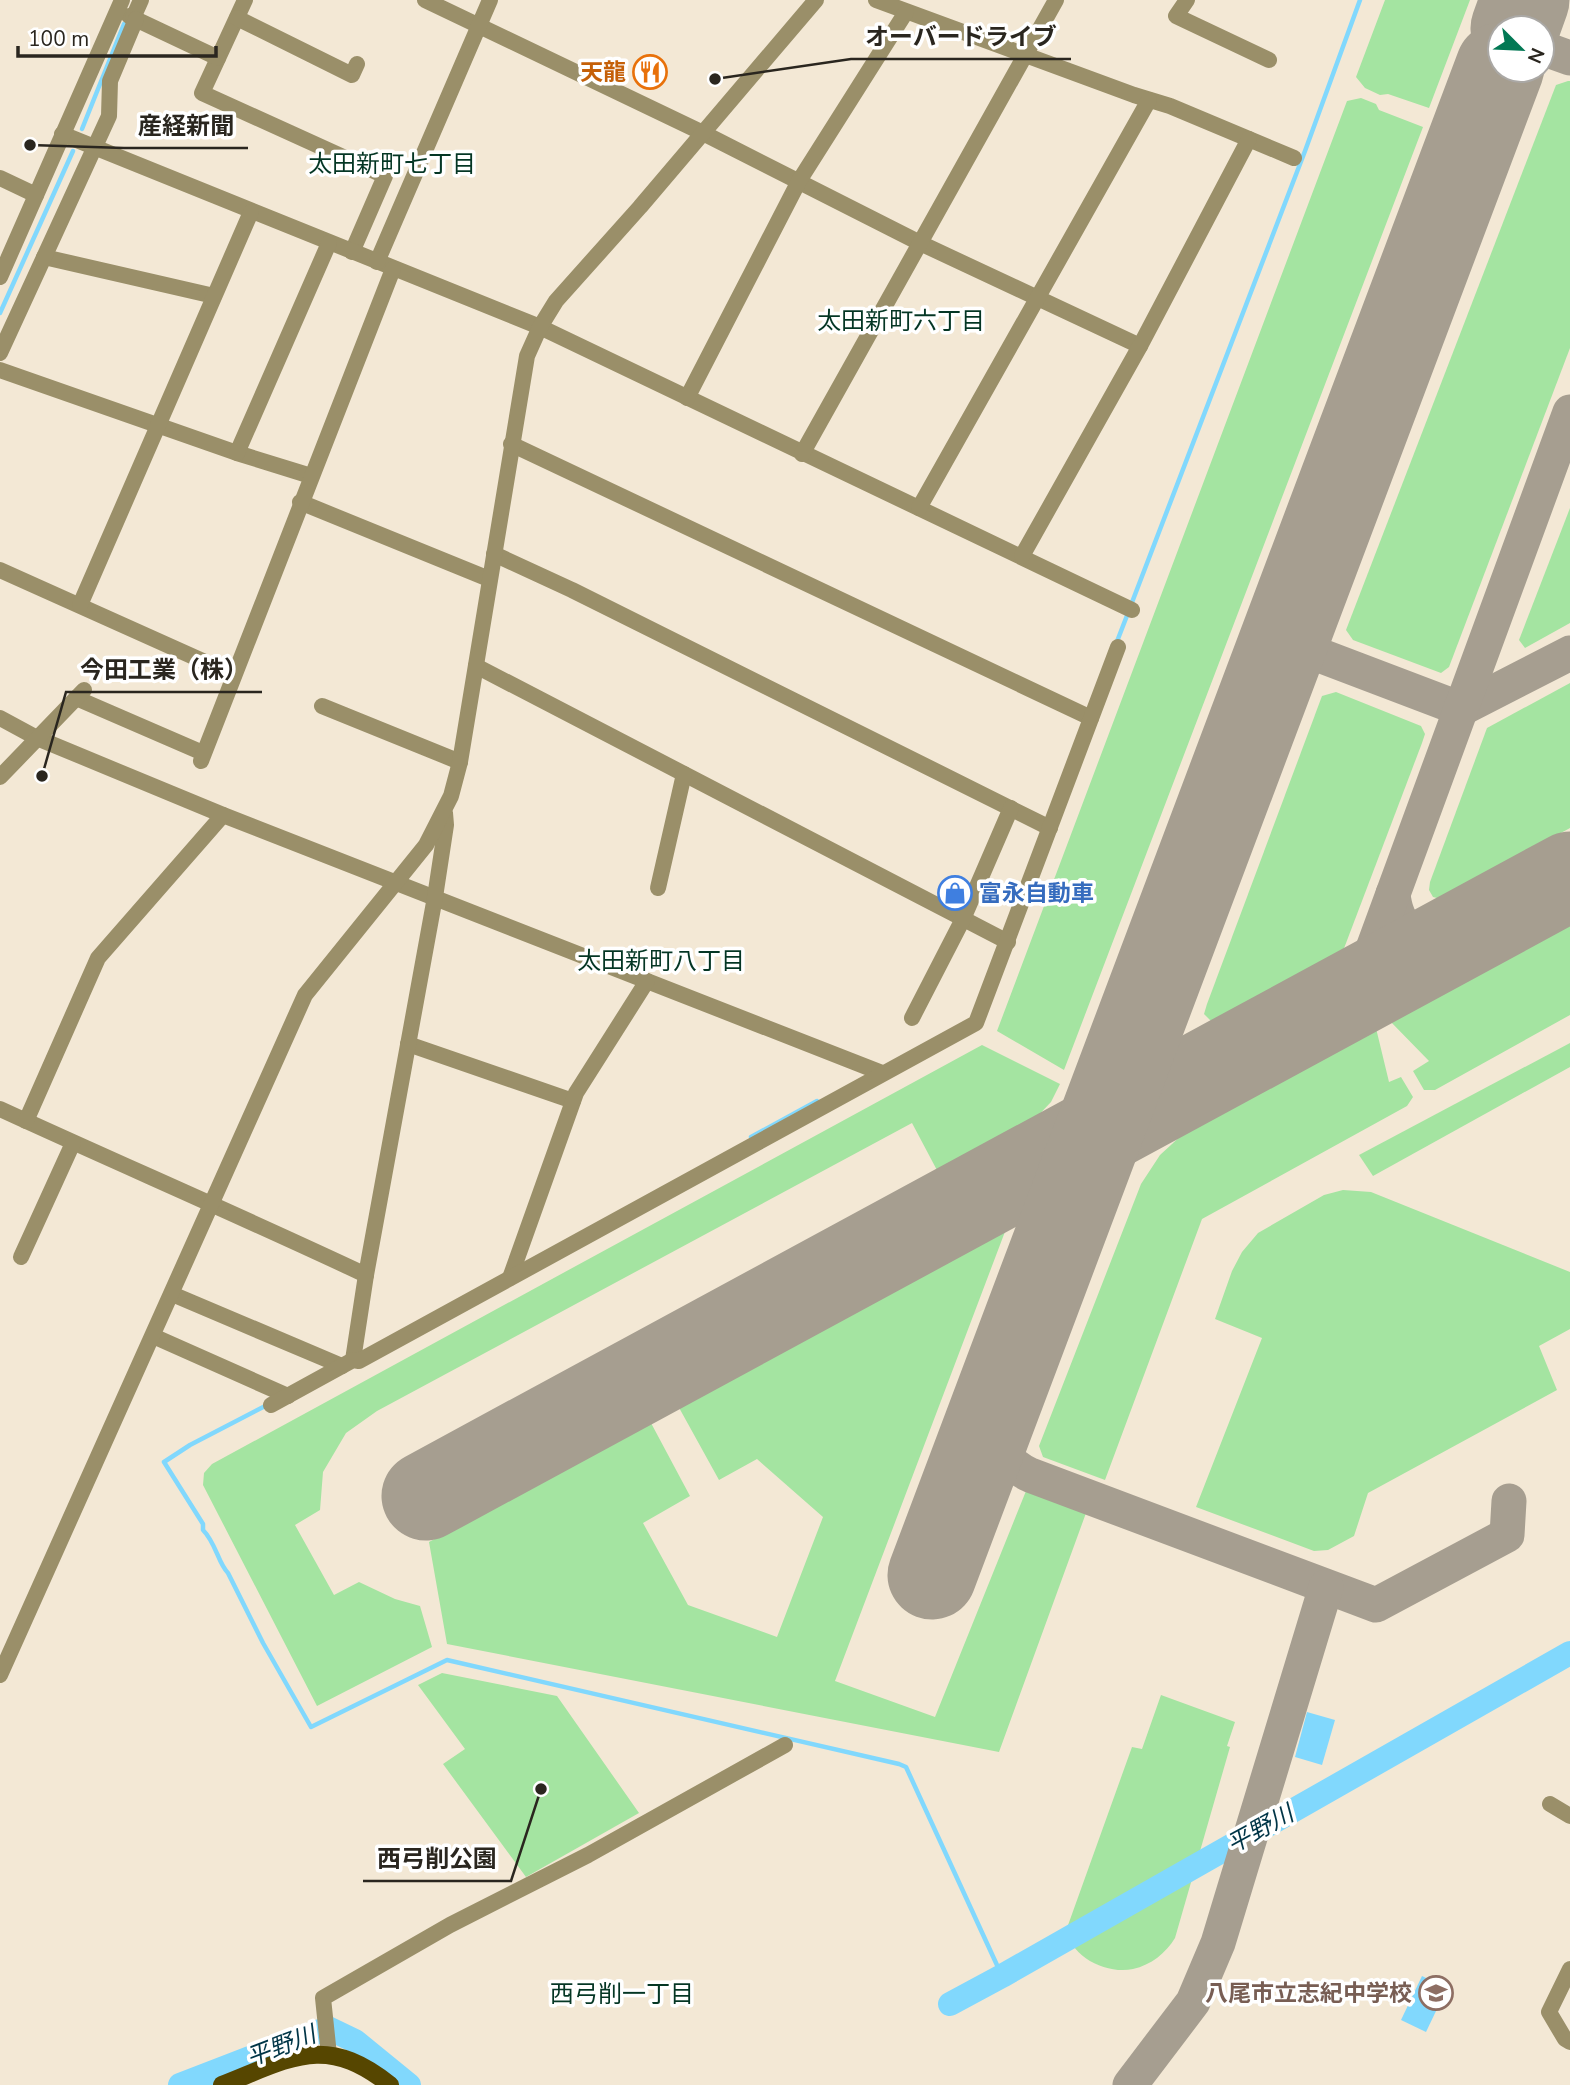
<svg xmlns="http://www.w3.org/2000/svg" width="1570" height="2085" font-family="'Nunito Sans','Noto Sans JP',sans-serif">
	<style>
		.green { fill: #a4e4a1 }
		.water { fill: #81d8fd }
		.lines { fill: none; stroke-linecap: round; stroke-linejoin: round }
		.stream { stroke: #81d8fd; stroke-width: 4.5 }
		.river { stroke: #81d8fd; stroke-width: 24 }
		.taxiway { stroke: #a69e90; stroke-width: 35 }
		.runway { stroke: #a69e90; stroke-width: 89 }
		.minor { stroke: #9a8f69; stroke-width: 16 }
		.major { stroke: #564600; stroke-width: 18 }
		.labels { text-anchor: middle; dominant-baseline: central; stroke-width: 7; stroke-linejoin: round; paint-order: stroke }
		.food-label { font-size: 23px; font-weight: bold; fill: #c56008; stroke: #fff; text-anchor: end }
		.shop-label { font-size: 23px; font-weight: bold; fill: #366cbe; stroke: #fff; text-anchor: start }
		.education-label { font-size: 23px; font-weight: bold; fill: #785e54; stroke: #fff; text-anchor: end }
		.neighbourhood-label { font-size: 24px; fill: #043624; stroke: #fff }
		.water-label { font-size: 24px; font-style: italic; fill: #003547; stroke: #fff }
		.leader { fill: none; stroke: #2a261f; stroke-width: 2.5 }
		.callout-dot { fill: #2a261f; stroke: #fff; stroke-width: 2.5 }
		.callout-label { font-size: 24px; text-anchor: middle; font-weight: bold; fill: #2a261f; stroke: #fff; stroke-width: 7; stroke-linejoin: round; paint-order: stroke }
	</style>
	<rect width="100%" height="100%" fill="#f3e8d5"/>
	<g class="green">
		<polygon points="1385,0 1470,0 1429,108 1388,94 1380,95 1365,88 1356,77"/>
		<polygon points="1568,81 1570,81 1570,348 1449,667 1441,673 1353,640 1346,630 1556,85"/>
		<polygon points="1361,98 1376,104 1379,110 1423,127 1064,1070 997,1031 1347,101"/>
		<polygon points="1570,508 1570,623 1525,648 1519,640"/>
		<polygon points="1570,683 1570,828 1441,899 1433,897 1429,890 1430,882 1487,728"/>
		<polygon points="1336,692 1421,726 1425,734 1422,743 1343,951 1212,1022 1204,1014 1207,1004 1322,696"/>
		<polygon points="1570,919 1570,1015 1435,1090 1424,1090 1413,1071 1429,1061 1389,1020"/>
		<polygon points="1375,1024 1389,1082 1401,1077 1413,1097 1407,1106 1202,1219 1105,1480 1043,1457 1039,1446 1141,1184 1160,1155 1184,1133"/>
		<polygon points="1570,1043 1570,1067 1373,1176 1359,1155"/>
		<polygon points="982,1045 1060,1084 1051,1102 1031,1123 939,1174 912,1123 377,1411 346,1433 323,1472 320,1510 295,1525 334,1595 359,1582 395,1599 420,1606 432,1647 317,1706 203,1485 204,1473 212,1464"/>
		<polygon points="1343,1190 1371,1192 1570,1272 1570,1329 1539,1346 1557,1390 1368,1493 1354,1536 1328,1550 1314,1551 1196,1507 1262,1338 1215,1319 1232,1271 1242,1252 1258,1233 1324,1195"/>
		<polygon points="1006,1229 835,1681 935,1717 1026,1491 1086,1513 999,1752 447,1644 429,1542 651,1423 690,1496 643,1523 688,1605 777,1637 823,1517 757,1459 719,1480 677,1404"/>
		<polygon points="442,1673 557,1696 639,1813 526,1877 443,1764 465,1749 418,1685"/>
		<path d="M1161,1695L1235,1722L1227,1746L1230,1747L1175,1938C1166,1953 1151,1965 1133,1969C1107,1975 1068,1956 1067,1928L1132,1747L1142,1749Z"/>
	</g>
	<g class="water">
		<polygon points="1307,1712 1335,1720 1322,1765 1295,1757"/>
		<polygon points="1422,1976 1447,1988 1426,2032 1401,2020"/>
	</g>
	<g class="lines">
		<g class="stream">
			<polyline points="82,129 124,24"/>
			<polyline points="0,313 73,151"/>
			<polyline points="1131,605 1305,151 1360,0"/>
			<polyline points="1116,644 1128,613"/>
			<polyline points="751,1137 817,1101"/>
			<path d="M269,1404L190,1445L164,1462L203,1524V1530C216,1543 218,1563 228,1573L263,1643L311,1727L447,1660L899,1764L906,1767L1002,1976"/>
		</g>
		<g class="river">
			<polyline points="950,2004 1002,1976 1570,1653"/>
			<polyline points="180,2085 328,2028 355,2041 409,2085"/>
		</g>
		<g class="taxiway">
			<polyline points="1542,48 1570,58"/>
			<polyline points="1282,641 1461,709 1570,653"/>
			<path d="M1393,894C1397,932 1416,938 1450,942"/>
			<polyline points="1357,992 1570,412"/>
			<path d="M992,1417C999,1446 1001,1461 1030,1475L1376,1605L1507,1535L1509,1501"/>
			<polyline points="1130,2085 1193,2002 1218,1943 1326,1587"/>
		</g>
		<g class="runway">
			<polyline points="1515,28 1525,0"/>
			<polyline points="426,1496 1570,876"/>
			<path d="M932,1575C1124,1073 1310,569 1500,67"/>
		</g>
		<g class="minor">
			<polyline points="245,0 202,93 385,176 352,252"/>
			<polyline points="425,0 703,133 920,243 1140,346"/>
			<polyline points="876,0 1134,95 1170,106 1294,158"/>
			<polyline points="1187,0 1176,16 1269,60"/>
			<polyline points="129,16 218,58"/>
			<polyline points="133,18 141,0"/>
			<polyline points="237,18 352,75 357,64"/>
			<polyline points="62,134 540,327 1132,610"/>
			<polyline points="0,178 36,195"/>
			<polyline points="44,257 214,296"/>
			<polyline points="377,262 490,0"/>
			<polyline points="0,277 122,0"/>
			<polyline points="0,353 109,116 110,81 136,19"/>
			<polyline points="0,370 237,453 311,476"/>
			<polyline points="687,398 799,181 906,12"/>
			<polyline points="511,444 1091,718"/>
			<polyline points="237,453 329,243"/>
			<polyline points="802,454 1056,0"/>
			<polyline points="300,502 489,579"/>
			<polyline points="919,508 1149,100"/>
			<polyline points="494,554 572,590 1050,828"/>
			<polyline points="1022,556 1140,346 1249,139"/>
			<polyline points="0,570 234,675"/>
			<polyline points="80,605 251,212"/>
			<polyline points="476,666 1008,942"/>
			<polyline points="76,698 203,753"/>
			<polyline points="322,706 460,762"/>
			<polyline points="0,718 37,738 223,815 882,1073"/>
			<polyline points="201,761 393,269"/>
			<polyline points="0,777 84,690"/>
			<polyline points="658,888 684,774"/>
			<polyline points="912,1018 963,919 1011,808"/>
			<polyline points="408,1044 573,1101"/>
			<path d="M0,1109C122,1165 245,1218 366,1275"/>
			<polyline points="26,1121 98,958 223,815"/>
			<polyline points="21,1257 73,1143"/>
			<polyline points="510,1278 576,1093 647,981"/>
			<polyline points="172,1294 342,1366"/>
			<polyline points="153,1336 288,1396"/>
			<polyline points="353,1360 366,1275 435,897 446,825 445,813"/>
			<polyline points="271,1405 353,1360 359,1361 976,1023 1118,647"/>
			<polyline points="0,1675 305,995 426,845 451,796 460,762 527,356 540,327 556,301 640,207 816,0"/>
			<polyline points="1550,1804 1570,1816"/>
			<polyline points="1570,1969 1549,2012 1565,2039 1570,2042"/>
			<polyline points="329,2055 323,1998 450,1925 588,1855 785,1745"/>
		</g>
		<path class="major" d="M222,2085C291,2058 325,2033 390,2085"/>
	</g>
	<defs>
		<g id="restaurant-ring" transform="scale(1.75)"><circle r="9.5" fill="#fff" stroke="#e8710a" stroke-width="1.5"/><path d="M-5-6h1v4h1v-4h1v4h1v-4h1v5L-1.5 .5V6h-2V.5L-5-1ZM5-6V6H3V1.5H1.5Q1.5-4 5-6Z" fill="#e8710a"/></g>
		<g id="shop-ring" transform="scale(1.75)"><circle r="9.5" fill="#fff" stroke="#3f7fe0" stroke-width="1.5"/><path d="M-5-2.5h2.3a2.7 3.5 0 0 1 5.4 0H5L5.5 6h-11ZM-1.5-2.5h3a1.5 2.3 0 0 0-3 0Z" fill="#3f7fe0"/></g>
		<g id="school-ring" transform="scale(1.75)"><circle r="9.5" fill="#fff" stroke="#8d6e63" stroke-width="1.5"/><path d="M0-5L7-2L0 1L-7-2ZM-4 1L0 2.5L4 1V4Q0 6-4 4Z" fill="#8d6e63"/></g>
	</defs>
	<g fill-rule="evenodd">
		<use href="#restaurant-ring" x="650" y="72"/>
		<use href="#shop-ring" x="955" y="893"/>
		<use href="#school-ring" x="1436" y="1993"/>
	</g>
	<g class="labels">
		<g class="food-label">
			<text x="626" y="72">天龍</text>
		</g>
		<g class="shop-label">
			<text x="979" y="893">富永自動車</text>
		</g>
		<g class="education-label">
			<text x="1412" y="1993">八尾市立志紀中学校</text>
		</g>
		<g class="neighbourhood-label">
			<text x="392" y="164">太田新町七丁目</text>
			<text x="901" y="321">太田新町六丁目</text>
			<text x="661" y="961">太田新町八丁目</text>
			<text x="622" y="1994">西弓削一丁目</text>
		</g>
		<g class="water-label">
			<text transform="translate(1260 1829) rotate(-29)">平野川</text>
			<text transform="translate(281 2046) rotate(-21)">平野川</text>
		</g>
	</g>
	<path class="leader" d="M715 79L851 59H1071M30 145L124 148H248M42 776L66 692H262M541 1789L511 1881H363"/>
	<g class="callout-dot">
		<circle cx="715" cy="79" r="7"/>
		<circle cx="30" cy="145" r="7"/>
		<circle cx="42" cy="776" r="7"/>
		<circle cx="541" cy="1789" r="7"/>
	</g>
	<g class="callout-label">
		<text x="961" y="45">オーバードライブ</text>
		<text x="186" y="134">産経新聞</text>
		<text x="164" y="678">今田工業（株）</text>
		<text x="437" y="1867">西弓削公園</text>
	</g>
	<g transform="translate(1521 49) rotate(114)"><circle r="33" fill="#ffffff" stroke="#aaa8a5" stroke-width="2"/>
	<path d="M0-5L12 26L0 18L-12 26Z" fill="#027854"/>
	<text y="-10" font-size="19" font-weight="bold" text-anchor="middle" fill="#2a261f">N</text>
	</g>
	<path d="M18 46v10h198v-10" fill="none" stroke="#2a261f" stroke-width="3.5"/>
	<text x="28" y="46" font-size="21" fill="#2a261f" stroke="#ffffff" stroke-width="5" paint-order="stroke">100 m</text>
</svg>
